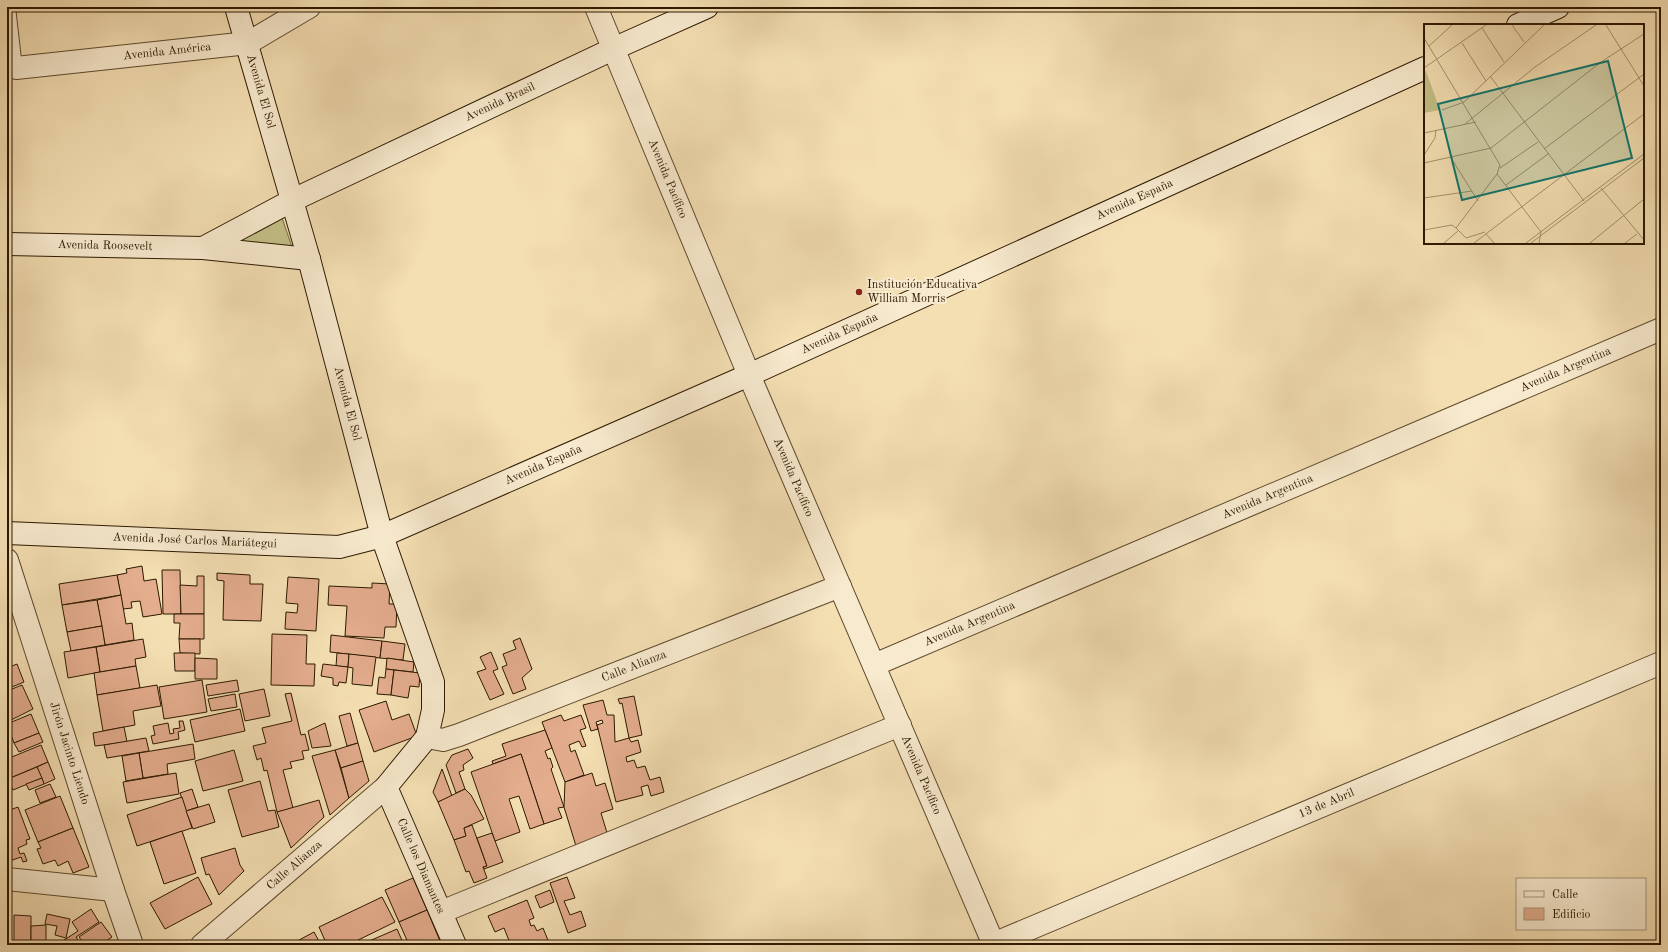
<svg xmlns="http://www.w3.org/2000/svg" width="1668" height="952" font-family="'Old Standard TT',serif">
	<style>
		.green { fill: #c3c087; stroke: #786c44 }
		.building { fill: #e4ad8e; stroke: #2d1900 }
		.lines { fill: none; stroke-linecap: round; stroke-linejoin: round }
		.lane-casing { stroke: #5f4a2d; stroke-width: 14 }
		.street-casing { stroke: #5f4a2d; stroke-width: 24 }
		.secondary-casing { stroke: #2d1900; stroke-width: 24 }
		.lane { stroke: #f8eace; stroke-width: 12 }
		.street { stroke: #f8eace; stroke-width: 22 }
		.secondary { stroke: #f8eace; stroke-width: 22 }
		.poi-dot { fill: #8f2418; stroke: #f8eace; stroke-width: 1.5 }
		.labels { text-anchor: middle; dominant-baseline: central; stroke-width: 4; stroke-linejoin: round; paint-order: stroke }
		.street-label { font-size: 12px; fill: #2d1900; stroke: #f8eace }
		.poi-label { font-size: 12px; fill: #2d1900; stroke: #f8eace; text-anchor: start }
		.inset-road { fill: none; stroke: #a4906b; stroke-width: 1 }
		.view { fill: #0f766e; fill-opacity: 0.15; stroke: #0f766e; stroke-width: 2 }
		.inset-edge { fill: none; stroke: #2d1900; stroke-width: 2 }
	</style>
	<rect width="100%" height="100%" fill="#f4dfb3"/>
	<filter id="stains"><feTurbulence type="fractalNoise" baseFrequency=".005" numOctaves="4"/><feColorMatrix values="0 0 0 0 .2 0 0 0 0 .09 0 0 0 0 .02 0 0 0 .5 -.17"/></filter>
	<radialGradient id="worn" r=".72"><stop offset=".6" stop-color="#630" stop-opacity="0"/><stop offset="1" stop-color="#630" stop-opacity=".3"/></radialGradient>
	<polygon class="green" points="281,215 293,250 227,244"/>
	<g class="building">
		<polygon points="142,566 144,581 156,579 162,614 143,617 140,601 131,602 132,608 123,609 117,575 127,573 126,569"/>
		<polygon points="162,570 180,570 181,614 163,614"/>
		<polygon points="217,573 250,575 250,584 263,584 261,621 223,620 224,581 217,580"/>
		<polygon points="117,575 121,595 62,605 59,584"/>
		<polygon points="197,576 204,576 204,614 181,614 180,585 197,586"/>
		<polygon points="288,577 319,579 316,631 285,629 286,612 297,613 298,604 286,603"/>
		<polygon points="372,583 390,584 389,604 397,604 396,627 385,627 384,638 345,636 347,606 328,605 329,586 372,588"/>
		<polygon points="121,595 126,624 132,623 134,640 105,645 97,600"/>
		<polygon points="97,600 102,626 67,632 62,605"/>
		<polygon points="174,614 204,614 204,639 179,639 180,623 174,623"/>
		<polygon points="102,626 105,645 71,651 67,632"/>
		<polygon points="272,634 307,635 306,664 315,664 314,686 271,685"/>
		<polygon points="331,635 382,641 380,658 330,652"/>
		<polygon points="520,638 532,669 522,678 526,689 513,694 502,667 507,665 503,654 516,649 513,641"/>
		<polygon points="143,639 146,657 135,659 136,666 100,672 96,647"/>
		<polygon points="179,639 200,639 200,654 180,653"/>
		<polygon points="382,641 405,644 403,660 380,658"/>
		<polygon points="96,647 100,672 68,678 64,652"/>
		<polygon points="491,652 498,669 493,671 504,694 490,700 477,672 486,669 480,657"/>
		<polygon points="174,653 195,653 195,671 175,671"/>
		<polygon points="337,653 349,654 348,667 336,666"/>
		<polygon points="349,654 376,657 372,686 352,684 353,668 348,667"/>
		<polygon points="195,658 217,659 217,679 195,679"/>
		<polygon points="387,658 414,662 413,672 386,669"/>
		<polygon points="17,664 24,682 7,689 7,668"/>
		<polygon points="323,664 348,667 346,683 339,682 338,686 333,685 333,678 321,676"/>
		<polygon points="136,666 140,688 97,695 94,673"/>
		<polygon points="386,669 394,670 391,695 377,694 379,677 385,678"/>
		<polygon points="394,670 420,673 419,687 410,686 408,698 391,695"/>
		<polygon points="202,680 207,712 164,719 159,687"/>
		<polygon points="237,680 239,691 208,696 206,685"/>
		<polygon points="22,685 33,709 7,722 7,691"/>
		<polygon points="157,685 161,706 133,711 135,725 103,731 97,695"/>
		<polygon points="264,689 270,716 245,721 239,694"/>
		<polygon points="291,693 301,735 305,734 309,750 302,751 304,759 290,762 292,768 283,770 293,808 277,812 267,770 264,771 261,758 257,760 253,746 266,743 262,728 292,721 285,694"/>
		<polygon points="235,694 237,707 211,711 208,699"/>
		<polygon points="634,696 642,735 629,738 622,703 620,704 618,699"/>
		<polygon points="603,700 607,715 614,715 615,742 629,738 631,742 638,740 641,752 626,757 627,762 634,760 637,768 645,766 650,780 660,777 664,792 651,796 648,785 641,787 643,795 616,802 597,725 603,723 602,720 596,722 598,729 591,731 583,705"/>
		<polygon points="386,701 392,720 409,714 417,736 374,752 359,710"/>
		<polygon points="240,709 245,731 195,742 190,720"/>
		<polygon points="350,713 358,743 347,746 339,716"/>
		<polygon points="31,714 39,733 14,743 7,724"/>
		<polygon points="561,715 564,721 581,715 586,728 580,730 586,746 582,747 579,741 569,745 571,752 575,750 584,775 565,782 542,722"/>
		<polygon points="179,721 183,721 185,730 178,732 179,739 153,744 151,736 155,735 153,726 168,723 170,734 174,733 173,729 180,728"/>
		<polygon points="325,723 331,746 312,748 308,731"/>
		<polygon points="124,727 127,742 95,746 93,733"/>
		<polygon points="545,730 552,748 545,751 548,759 550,758 553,767 551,769 564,807 558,808 562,818 544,824 521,754 493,764 492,761 506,756 502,744"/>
		<polygon points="39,733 43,742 19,752 14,743"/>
		<polygon points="146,738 149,751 107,758 104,745"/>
		<polygon points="358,743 363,761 341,768 335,750"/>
		<polygon points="193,744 195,759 167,764 168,774 143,778 139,753"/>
		<polygon points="41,745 48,762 8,779 7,759"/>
		<polygon points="7,746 11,756 7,758"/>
		<polygon points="468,749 473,758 463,765 464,770 459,772 465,789 456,793 446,765 452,755"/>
		<polygon points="234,750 243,781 203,791 195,761"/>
		<polygon points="335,750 349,798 330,815 312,756"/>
		<polygon points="139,753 143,778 126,781 122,756"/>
		<polygon points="521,754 544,824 530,829 519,796 509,799 520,832 495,841 471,772"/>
		<polygon points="363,761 369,781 349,798 341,768"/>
		<polygon points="48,762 55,779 44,784 37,767"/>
		<polygon points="37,767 42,778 13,790 8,779"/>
		<polygon points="442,769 452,796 438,802 433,792"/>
		<polygon points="176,773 179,794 127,803 123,782"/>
		<polygon points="592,773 596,786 605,783 613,809 601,813 608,836 576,846 564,807 565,782"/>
		<polygon points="42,778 44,784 29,790 26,784"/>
		<polygon points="260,781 268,811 275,810 279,827 242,837 228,790"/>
		<polygon points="50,784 56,797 40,803 35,790"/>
		<polygon points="192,789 198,807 186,811 180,793"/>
		<polygon points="465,789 471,795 484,819 464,828 466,836 454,840 438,802"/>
		<polygon points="60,796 73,828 38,842 25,810"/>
		<polygon points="182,797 192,828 137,846 127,815"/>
		<polygon points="319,800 324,817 291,848 277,812"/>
		<polygon points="209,804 215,822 193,829 186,811"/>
		<polygon points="18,807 30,839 26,840 27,844 18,848 20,854 24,853 27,861 23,862 21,857 7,862 7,811"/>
		<polygon points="472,825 487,866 483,867 487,878 474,883 469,871 466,872 454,840 466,836 464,828"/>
		<polygon points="73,828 89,867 73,873 68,861 58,866 55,860 43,864 37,849 41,848 38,842"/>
		<polygon points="182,831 196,873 164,884 150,842"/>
		<polygon points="492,833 503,862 484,869 483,867 487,866 477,838"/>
		<polygon points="235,848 240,865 244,871 219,895 209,874 206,875 201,858"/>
		<polygon points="198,877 212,904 165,929 150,903"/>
		<polygon points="567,877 575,898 564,901 570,915 581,911 586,926 568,933 550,883"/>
		<polygon points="413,878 427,910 399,922 385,890"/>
		<polygon points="550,890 554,902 540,908 535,896"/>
		<polygon points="382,897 395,922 348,945 327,945 319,927"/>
		<polygon points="527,900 534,918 529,920 531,926 534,925 537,931 543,928 550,945 506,945 510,943 504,928 495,932 488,916"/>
		<polygon points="91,909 99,922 76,937 81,945 59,945 58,944 78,931 72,922"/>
		<polygon points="427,910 440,941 431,945 409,945 399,922"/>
		<polygon points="47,914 70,919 66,938 55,935 57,926 45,924"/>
		<polygon points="14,915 31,916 31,945 14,945"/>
		<polygon points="101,922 112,937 100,945 97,945 94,941 89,945 85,945 79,937"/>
		<polygon points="46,925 46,945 31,945 31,926"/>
		<polygon points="397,929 404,945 360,945"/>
		<polygon points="314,932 321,945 290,945"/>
		<polygon points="440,941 441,945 431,945"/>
	</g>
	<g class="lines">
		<g class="lane-casing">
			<polyline id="lane" points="9,7 16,68"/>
		</g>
		<g class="street-casing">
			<g id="street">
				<path id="s1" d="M596,7L749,375L994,945"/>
				<path id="s2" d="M16,68L248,43L309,7"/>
				<path id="s3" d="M7,560L113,890L132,945"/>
				<path id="s4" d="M874,665L1661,329"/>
				<path id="s5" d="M427,737L443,740L459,735L840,586"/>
				<polyline points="7,879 113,890"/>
				<polyline points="441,912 900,725"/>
				<path id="s6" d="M202,945L386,787"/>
				<path id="s7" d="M991,945L1661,663"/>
			</g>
		</g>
		<g class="secondary-casing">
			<g id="secondary">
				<path id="s8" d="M236,7L309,259L382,536L433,682V710L427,737L386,787L455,945"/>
				<polyline points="1518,25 1558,7"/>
				<path id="s9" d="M7,244L203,248L309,259"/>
				<path id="s10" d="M203,248L293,200L613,49L707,7"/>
				<path id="s11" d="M7,533L339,547L382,536L749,375L1425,68"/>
			</g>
		</g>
		<use href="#lane" class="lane"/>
		<use href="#street" class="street"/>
		<use href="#secondary" class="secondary"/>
	</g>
	<circle class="poi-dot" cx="859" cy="292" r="4"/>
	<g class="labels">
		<g class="street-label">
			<text stroke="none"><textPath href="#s2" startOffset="152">Avenida América</textPath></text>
			<text stroke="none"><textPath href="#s8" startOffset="88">Avenida El Sol</textPath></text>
			<text stroke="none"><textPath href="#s10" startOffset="331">Avenida Brasil</textPath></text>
			<text stroke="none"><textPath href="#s1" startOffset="186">Avenida Pacífico</textPath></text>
			<text stroke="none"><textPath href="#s11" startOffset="1201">Avenida España</textPath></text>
			<text stroke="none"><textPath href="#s9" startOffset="98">Avenida Roosevelt</textPath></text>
			<text stroke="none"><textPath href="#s11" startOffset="877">Avenida España</textPath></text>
			<text stroke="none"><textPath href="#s4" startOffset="752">Avenida Argentina</textPath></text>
			<text stroke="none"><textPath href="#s8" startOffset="412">Avenida El Sol</textPath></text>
			<text stroke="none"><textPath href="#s11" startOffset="553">Avenida España</textPath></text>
			<text stroke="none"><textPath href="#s1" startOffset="510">Avenida Pacífico</textPath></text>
			<text stroke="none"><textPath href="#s4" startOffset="428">Avenida Argentina</textPath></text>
			<text stroke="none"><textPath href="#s11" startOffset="188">Avenida José Carlos Mariátegui</textPath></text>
			<text stroke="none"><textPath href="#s4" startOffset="104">Avenida Argentina</textPath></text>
			<text stroke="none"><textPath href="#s5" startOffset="221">Calle Alianza</textPath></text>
			<text stroke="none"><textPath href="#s3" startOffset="203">Jirón Jacinto Liendo</textPath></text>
			<text stroke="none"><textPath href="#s1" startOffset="834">Avenida Pacífico</textPath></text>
			<text stroke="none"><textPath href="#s7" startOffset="364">13 de Abril</textPath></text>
			<text stroke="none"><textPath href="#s6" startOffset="122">Calle Alianza</textPath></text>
			<text stroke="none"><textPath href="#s8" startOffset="910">Calle los Diamantes</textPath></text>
		</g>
		<g class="poi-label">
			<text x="867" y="285">Institución Educativa<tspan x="867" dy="14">William Morris</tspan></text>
		</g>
	</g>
	<g transform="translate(1424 24)">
		<rect width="220" height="220" fill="#f4dfb3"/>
		<path d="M2,47L16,86L0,89V48Z" fill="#c3c087"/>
		<path class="inset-road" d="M88,1L100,18M182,1L220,62M58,4L80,38M0,14L76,141L73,150L32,204M38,19L62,57M5,22L28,1M0,44L62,1M66,52L160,177M18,86L40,78L120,1M41,100L111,43L172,1M0,109L52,98M120,125L220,50M0,131L11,114L12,106M27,134L54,177M0,139L67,124L177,38L220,10M76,144L114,118M73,150L117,208L115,219M82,161L124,130M177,164L220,216M0,174L48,167M32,204L42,214L61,208M0,206L28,201L32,204M62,210L70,219M20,219L34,207M50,219L220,90M102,219L220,130M107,219L220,134M166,219L220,175M201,219L213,210"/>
		<path class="view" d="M184,37L208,134L38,176L14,80Z"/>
		<rect width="220" height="220" class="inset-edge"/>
	</g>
	<rect width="1668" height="952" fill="none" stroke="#f4dfb3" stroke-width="24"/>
	<rect x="8" y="8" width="1652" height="936" fill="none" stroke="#2d1900" stroke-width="2"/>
	<rect x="12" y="12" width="1644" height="928" fill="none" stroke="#2d1900"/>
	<rect x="1516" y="878" width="130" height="52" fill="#f8eace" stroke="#a7967c"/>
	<rect x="1524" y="891" width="20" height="6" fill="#f8eace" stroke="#a7967c"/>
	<text x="1552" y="898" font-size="12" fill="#2d1900">Calle</text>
	<rect x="1524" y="908" width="20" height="12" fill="#e4ad8e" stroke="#a7967c"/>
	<text x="1552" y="918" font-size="12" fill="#2d1900">Edificio</text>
	<rect width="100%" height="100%" filter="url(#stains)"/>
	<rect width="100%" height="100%" fill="url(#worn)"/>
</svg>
